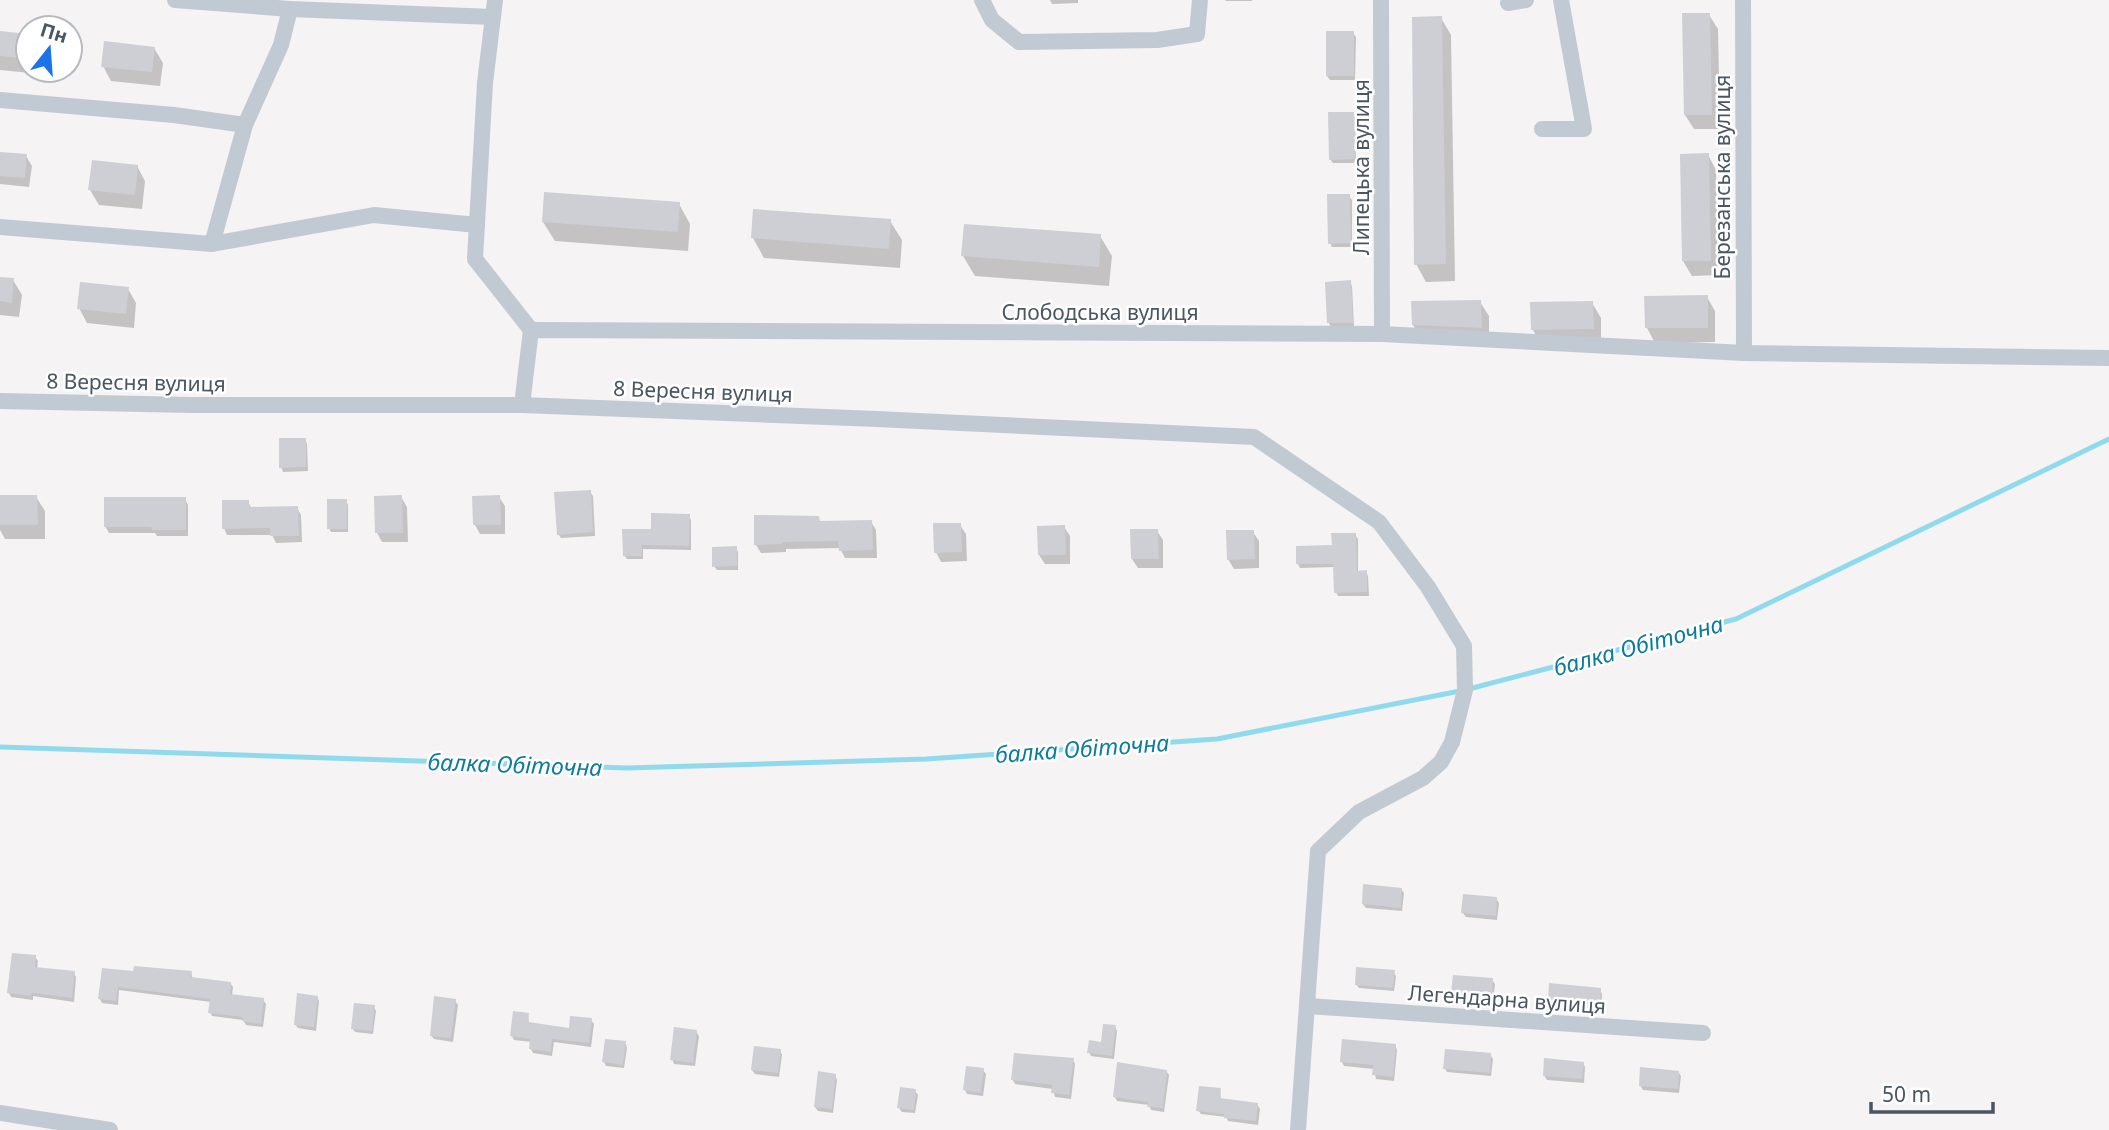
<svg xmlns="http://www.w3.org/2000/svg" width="2109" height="1130" font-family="'Noto Sans',sans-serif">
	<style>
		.shadow { fill: #0003 }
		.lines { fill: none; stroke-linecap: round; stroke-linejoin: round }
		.stream { stroke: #90daee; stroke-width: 5 }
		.building { fill: #cdcfd5 }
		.minor { stroke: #c1cad2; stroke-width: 16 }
		.labels { text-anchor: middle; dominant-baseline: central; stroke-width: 5; stroke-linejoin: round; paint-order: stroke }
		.street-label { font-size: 21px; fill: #4a5661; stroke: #fff }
		.water-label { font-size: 23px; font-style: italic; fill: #0c7c9b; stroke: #fff }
	</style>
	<rect width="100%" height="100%" fill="#f5f3f3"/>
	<g class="shadow">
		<polygon points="1050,0 1078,0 1078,3 1052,4"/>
		<polygon points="1225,0 1252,0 1252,1 1226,1"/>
		<polygon points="1709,15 1718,29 1720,129 1694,129 1685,115"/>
		<polygon points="1441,18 1451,35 1455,281 1426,282 1416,264"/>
		<polygon points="0,33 28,36 28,70 41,70 41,74 0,70"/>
		<polygon points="1353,33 1356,37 1355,80 1330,80 1327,76"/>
		<polygon points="154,48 163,63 160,86 111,81 103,66"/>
		<polygon points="1353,114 1355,118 1356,163 1333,163 1330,159"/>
		<polygon points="0,153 26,156 32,166 29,187 0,184"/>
		<polygon points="1708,155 1716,170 1718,275 1692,276 1683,261"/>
		<polygon points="137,166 145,181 142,209 99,205 90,190"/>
		<polygon points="1349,196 1352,200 1352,247 1332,247 1330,243"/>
		<polygon points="679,204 690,224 688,251 555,241 543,222"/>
		<polygon points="890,221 902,240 900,268 764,258 753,238"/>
		<polygon points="1100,236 1112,256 1109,286 975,276 963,256"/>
		<polygon points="0,279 13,280 22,295 19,317 0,315"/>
		<polygon points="1350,282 1352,286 1354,327 1331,327 1329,323"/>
		<polygon points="128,289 136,303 134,328 87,323 79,308"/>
		<polygon points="1707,297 1715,311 1715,342 1655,343 1647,328"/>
		<polygon points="1480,302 1489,316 1489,342 1422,339 1413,325"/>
		<polygon points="1592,303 1601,318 1601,343 1541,344 1533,330"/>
		<polygon points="305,439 307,444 308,471 283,472 281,467"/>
		<polygon points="590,492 593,496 595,536 561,538 558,534"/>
		<polygon points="0,497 36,497 45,511 45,539 5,539 0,530"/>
		<polygon points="401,497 407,507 408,542 382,542 377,533"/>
		<polygon points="499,497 505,506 505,534 480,534 475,525"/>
		<polygon points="185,499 188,505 188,536 157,536 155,533 109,533 105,526"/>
		<polygon points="346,501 348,505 348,532 331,532 329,528"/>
		<polygon points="248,502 252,509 297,508 301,515 302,542 276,543 272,535 227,535 224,528"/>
		<polygon points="689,516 691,520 691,550 643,549 643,559 627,559 624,555 653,531"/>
		<polygon points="818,518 821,523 871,522 876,530 877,558 845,558 840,548 786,549 786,552 761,553 756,545"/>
		<polygon points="960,525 966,534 967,561 941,562 936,552"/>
		<polygon points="1064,527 1070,536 1070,564 1045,564 1039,555"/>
		<polygon points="1157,531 1163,540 1163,568 1138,568 1132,559"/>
		<polygon points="1253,532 1259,541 1259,568 1234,569 1228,559"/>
		<polygon points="1355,535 1358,539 1358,572 1366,572 1368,576 1369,596 1338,596 1336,592 1335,567 1300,568 1298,564"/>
		<polygon points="736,548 738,552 738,570 717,570 714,566"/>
		<polygon points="1401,889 1404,893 1402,911 1366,908 1363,904"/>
		<polygon points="1496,898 1499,903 1497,920 1466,917 1463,913"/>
		<polygon points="35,957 38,961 37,969 74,973 76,977 74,1002 33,996 33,1000 11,997 9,993"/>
		<polygon points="1393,972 1396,976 1394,991 1359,988 1356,984"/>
		<polygon points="135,973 191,973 193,979 230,983 233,987 232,996 263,1000 266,1004 263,1027 246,1025 243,1020 212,1016 210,1012 211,1002 119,990 118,1005 102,1003 100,999"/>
		<polygon points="1492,980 1495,984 1493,1000 1455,997 1453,992"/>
		<polygon points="1600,990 1602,994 1601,1009 1552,1005 1549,1001"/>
		<polygon points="317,997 319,1001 316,1031 298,1028 295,1024"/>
		<polygon points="455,1001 458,1005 453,1042 434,1039 431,1035"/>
		<polygon points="374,1007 376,1011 373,1034 355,1032 352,1028"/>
		<polygon points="528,1015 529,1024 570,1030 591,1020 594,1024 591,1047 554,1042 552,1056 533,1053 531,1049 532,1042 514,1040 512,1036"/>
		<polygon points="1115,1027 1117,1031 1114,1059 1091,1056 1089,1052 1102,1044"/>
		<polygon points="696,1032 699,1036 695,1066 674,1064 672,1059"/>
		<polygon points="625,1043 627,1047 624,1068 606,1066 604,1062"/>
		<polygon points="1395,1045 1397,1050 1394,1081 1376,1079 1374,1069 1344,1066 1342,1062"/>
		<polygon points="780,1050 782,1055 779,1077 755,1074 752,1070"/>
		<polygon points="1490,1055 1493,1059 1491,1076 1447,1072 1445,1068"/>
		<polygon points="1073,1060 1075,1064 1071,1099 1055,1097 1053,1089 1015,1084 1013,1080"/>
		<polygon points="1583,1063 1585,1067 1584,1083 1547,1080 1544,1075"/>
		<polygon points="983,1070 986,1074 983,1096 967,1094 965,1090"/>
		<polygon points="1166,1071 1169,1075 1164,1112 1151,1110 1149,1105 1117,1101 1115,1097"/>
		<polygon points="1678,1072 1681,1076 1679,1093 1643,1090 1640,1085"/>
		<polygon points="835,1076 837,1080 833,1113 818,1111 815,1107"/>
		<polygon points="1220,1090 1221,1100 1257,1104 1260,1109 1258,1125 1228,1121 1226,1117 1201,1114 1198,1110"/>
		<polygon points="915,1091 918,1095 915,1113 902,1112 899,1108"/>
	</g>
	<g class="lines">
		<polyline class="stream" points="0,747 627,768 926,759 1217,739 1465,690 1736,619 2109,439"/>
	</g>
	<g class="building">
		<polygon points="1682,13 1710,13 1712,115 1684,115"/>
		<polygon points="1442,16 1446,264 1414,265 1412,17"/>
		<polygon points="0,31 28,34 28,59 0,56"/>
		<rect x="1326" y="31" width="28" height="45"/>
		<polygon points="104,41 155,47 152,72 101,67"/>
		<polygon points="1328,112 1354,112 1355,159 1329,160"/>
		<polygon points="0,152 27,154 25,178 0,176"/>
		<polygon points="1709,153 1711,261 1682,261 1680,154"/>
		<polygon points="92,160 138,165 135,195 88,190"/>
		<polygon points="544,192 680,202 678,232 542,222"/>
		<polygon points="1327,194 1350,194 1351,243 1328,244"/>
		<polygon points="753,209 891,219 889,249 751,238"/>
		<polygon points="964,224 1101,234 1099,267 961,256"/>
		<polygon points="0,277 14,278 12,303 0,301"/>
		<polygon points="1351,280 1353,323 1327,323 1325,282"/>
		<polygon points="80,282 129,287 126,314 77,309"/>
		<polygon points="1708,295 1708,328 1645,328 1644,296"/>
		<polygon points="1481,300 1482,328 1412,325 1411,301"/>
		<polygon points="1593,301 1594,329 1531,330 1530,302"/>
		<polygon points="279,438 306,438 306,467 279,468"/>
		<polygon points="591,490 593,532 557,535 554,492"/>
		<polygon points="0,495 37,495 38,525 0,525"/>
		<polygon points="402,495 403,533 375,533 374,496"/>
		<polygon points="500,495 501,525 473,525 472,496"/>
		<polygon points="104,497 186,497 186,530 152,530 151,527 104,527"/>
		<rect x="327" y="499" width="20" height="30"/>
		<polygon points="222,500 249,500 249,507 298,506 299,536 270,536 270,528 222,529"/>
		<polygon points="651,513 690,514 689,546 642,545 642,556 623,556 622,529 651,529"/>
		<polygon points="754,515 819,516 820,521 872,520 873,550 839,551 838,541 782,542 782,544 754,545"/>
		<polygon points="933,523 961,523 962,552 934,553"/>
		<polygon points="1065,525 1066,555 1038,555 1037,526"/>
		<polygon points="1130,529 1158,529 1159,559 1131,559"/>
		<polygon points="1226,530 1254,530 1255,559 1227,560"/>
		<polygon points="1331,533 1356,533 1357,571 1367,570 1367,592 1334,593 1333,564 1296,564 1296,546 1332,545"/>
		<polygon points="737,546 737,566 712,567 712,547"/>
		<polygon points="1363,884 1402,888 1401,908 1362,904"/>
		<polygon points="1463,894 1497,897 1496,916 1461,913"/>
		<polygon points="12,953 36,955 35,967 75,971 72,998 32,993 31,996 7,993"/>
		<polygon points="134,966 192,971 191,977 231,982 230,994 264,998 261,1024 242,1021 243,1017 208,1013 210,999 118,987 116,1001 98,999 102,968 133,971"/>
		<polygon points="1356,967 1395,970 1393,988 1355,985"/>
		<polygon points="1453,975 1493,978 1492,996 1451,993"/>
		<polygon points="1549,983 1601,988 1600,1006 1548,1001"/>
		<polygon points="297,993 318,996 314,1027 294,1025"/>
		<polygon points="434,996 456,999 451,1038 430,1036"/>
		<polygon points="354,1003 375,1005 372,1031 351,1029"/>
		<polygon points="513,1011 529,1013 528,1022 569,1028 570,1016 592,1018 589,1043 552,1039 551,1052 529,1049 530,1039 510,1036"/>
		<polygon points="1103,1024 1116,1025 1112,1056 1087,1053 1089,1040 1101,1042"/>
		<polygon points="674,1027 697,1030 693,1063 670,1060"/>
		<polygon points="605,1039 626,1041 623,1065 602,1062"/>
		<polygon points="1342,1039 1396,1044 1393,1077 1372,1075 1373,1065 1340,1062"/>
		<polygon points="754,1046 781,1049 778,1073 751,1070"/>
		<polygon points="1445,1049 1491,1053 1490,1073 1443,1069"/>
		<polygon points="1014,1053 1074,1058 1069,1095 1051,1093 1052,1085 1011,1080"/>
		<polygon points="1544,1058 1584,1062 1582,1079 1543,1076"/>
		<polygon points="1117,1062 1167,1070 1163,1108 1147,1107 1148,1102 1113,1097"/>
		<polygon points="966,1066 984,1068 981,1093 963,1090"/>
		<polygon points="1640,1067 1679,1071 1678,1089 1639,1086"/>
		<polygon points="818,1071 836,1074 832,1109 814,1107"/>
		<polygon points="1199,1086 1221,1088 1220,1098 1258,1103 1256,1121 1224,1118 1224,1114 1196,1111"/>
		<polygon points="900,1087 916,1089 914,1110 897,1108"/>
	</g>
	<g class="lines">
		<g class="minor">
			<polyline points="175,0 290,9 493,17"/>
			<polyline points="495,0 485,83 475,259 531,330"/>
			<polyline points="982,0 992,20 1019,42 1157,40 1197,34 1200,0"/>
			<polyline points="1381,0 1382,334"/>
			<polyline points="1743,0 1744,353"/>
			<polyline points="1508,3 1526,0"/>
			<polyline points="0,100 174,115 245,125"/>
			<polyline points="1542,129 1584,129 1561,0"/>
			<polyline points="0,227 212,244 374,215 477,225"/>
			<polyline points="212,244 245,125 281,45 290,9"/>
			<polyline points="0,401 190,405 522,405 877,419 1254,437 1379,522 1428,587 1464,646 1465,690 1452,742 1441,762 1423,778 1359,812 1318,851 1298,1130"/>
			<polyline points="522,405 531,330 1382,334 1744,353 2109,358"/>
			<polyline points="1308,1006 1703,1033"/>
			<polyline points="0,1113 110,1130"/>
		</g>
	</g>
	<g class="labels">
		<g class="street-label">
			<text transform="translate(1361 167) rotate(-90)">Липецька вулиця</text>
			<text transform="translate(1722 177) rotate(-90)">Березанська вулиця</text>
			<text x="1100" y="312">Слободська вулиця</text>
			<text transform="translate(136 382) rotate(1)">8 Вересня вулиця</text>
			<text transform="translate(703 391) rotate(2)">8 Вересня вулиця</text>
			<text transform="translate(1507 999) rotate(4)">Легендарна вулиця</text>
		</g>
		<g class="water-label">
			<text transform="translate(1638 645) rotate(-15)">балка Обіточна</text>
			<text transform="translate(1082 748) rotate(-4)">балка Обіточна</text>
			<text transform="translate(515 764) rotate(2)">балка Обіточна</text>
		</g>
	</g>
	<g transform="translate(49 49) rotate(17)"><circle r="33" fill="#ffffff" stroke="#b7bbc0" stroke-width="2"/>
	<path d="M0-5L12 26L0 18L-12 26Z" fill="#1a73e8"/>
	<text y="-10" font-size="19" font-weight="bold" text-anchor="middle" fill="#4a5661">Пн</text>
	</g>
	<path d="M1871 1102v10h122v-10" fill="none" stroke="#4a5661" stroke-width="3.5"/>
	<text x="1882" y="1102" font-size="21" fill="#4a5661" stroke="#ffffff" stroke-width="5" paint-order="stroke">50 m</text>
</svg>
